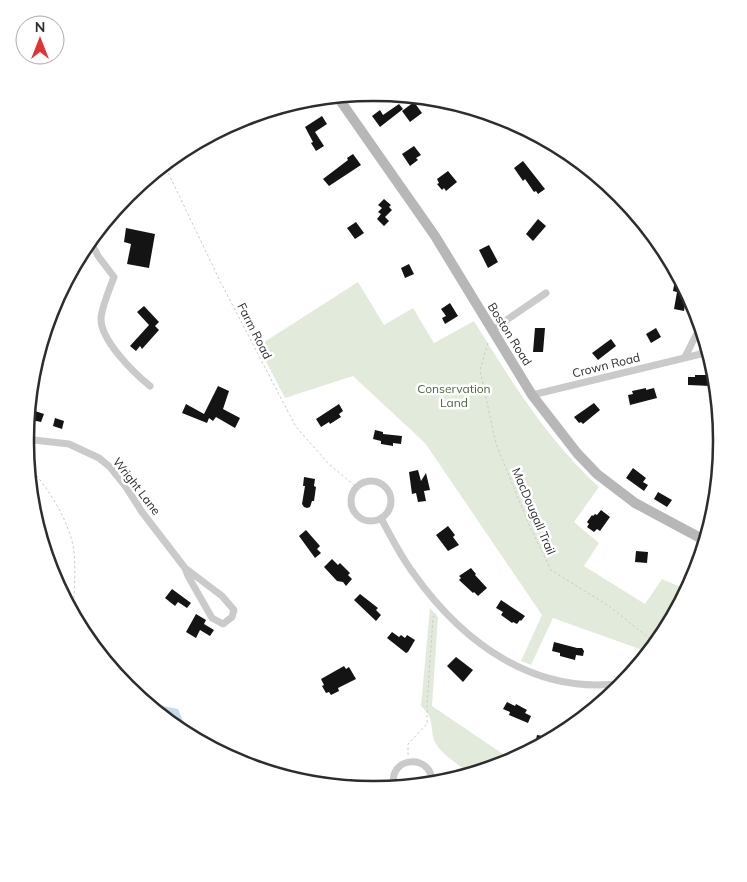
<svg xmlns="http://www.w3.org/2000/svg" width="747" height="882" font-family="Mulish,sans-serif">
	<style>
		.green { fill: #e2ebdb }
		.water { fill: #c7daea }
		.building { fill: #141414 }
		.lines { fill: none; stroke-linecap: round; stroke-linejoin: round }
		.path { stroke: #cacaca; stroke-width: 1; stroke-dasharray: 2.5 2.5; stroke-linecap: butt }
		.minor { stroke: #cacaca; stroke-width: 7 }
		.secondary { stroke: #b7b7b7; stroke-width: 10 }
		.labels { text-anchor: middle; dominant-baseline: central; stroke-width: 5; stroke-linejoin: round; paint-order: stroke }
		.street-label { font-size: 12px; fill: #2d2d2d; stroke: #fff }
		.park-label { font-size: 12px; fill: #4d683c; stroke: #fff }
		.rim { fill: none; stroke: #2d2d2d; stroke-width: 2.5 }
	</style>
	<rect width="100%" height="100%" fill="#fff"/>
	<g class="green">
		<path d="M358,282L384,325L413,308L434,343L474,321C510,379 548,441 599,487L574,522L599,543L584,566L645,604L662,579L687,590L668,627L648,652L553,618L531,665L521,661L542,615L425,443L353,376L285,398L258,346Z"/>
		<path d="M430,608L438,617L432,706L512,760L507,763L471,774C460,765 441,755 435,742C429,728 436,720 421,706Z"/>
	</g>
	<polygon class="water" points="162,706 178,709 184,723 197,735 197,740 180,731 154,709"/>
	<g class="building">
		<polygon points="414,102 422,113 410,122 402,111"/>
		<polygon points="399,104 403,109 380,127 372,116 380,110 383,115"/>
		<polygon points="322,116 327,124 315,132 324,146 316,151 311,143 313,142 305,127"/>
		<polygon points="414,146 421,155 416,158 418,160 410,166 402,154"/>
		<polygon points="353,154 361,165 329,186 323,179 348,160 347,158"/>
		<polygon points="523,161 545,189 538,194 536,191 534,192 525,179 523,181 514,168"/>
		<polygon points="448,171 457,182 446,191 444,188 442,190 437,184 439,183 437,179"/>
		<polygon points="384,199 391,205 389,207 392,210 385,217 389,221 384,226 377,219 381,214 378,212 382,208 378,205"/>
		<polygon points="538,219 546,226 533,241 526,234"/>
		<polygon points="356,222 364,233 355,239 347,228"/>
		<polygon points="126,228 155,234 149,268 127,264 131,244 124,242"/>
		<polygon points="489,245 498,262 488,268 479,250"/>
		<polygon points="409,264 414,274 405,278 401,268"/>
		<polygon points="675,280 681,281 687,291 684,311 674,309 677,292 673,291"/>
		<polygon points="450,303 458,316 445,324 442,318 446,316 441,309"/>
		<polygon points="144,306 159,322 155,326 159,330 142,349 140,346 136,351 130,346 149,325 137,312"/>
		<polygon points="535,328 545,328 543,352 533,352"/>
		<polygon points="656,328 661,337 651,343 646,334"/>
		<polygon points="611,339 616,346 598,360 592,353"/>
		<polygon points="695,375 711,375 711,386 688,385 688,377 695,377"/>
		<polygon points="218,386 229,391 223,409 240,418 235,428 216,417 213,421 209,418 207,423 182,413 186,404 204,414"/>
		<polygon points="646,388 646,390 654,388 657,398 630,405 628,395 633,394 632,391"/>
		<polygon points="594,403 600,410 583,424 581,422 579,423 574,417"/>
		<polygon points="339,404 343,411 339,414 341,417 330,424 329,422 321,427 316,419"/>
		<polygon points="29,409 44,414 41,422 27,419"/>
		<polygon points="55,418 64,421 62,429 53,426"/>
		<polygon points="375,430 383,432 383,434 402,436 401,444 393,443 393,446 381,444 381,441 373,439"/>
		<polygon points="633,468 646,478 643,482 648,485 644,491 626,478"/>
		<polygon points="418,470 421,481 426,473 430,490 424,491 426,501 418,502 416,493 412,494 409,472"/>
		<polygon points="304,477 315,479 314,486 316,487 314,501 312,501 310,507 307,508 304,507 302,504 305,486 303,486"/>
		<polygon points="658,492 672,500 667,507 654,499"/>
		<polygon points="601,510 610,517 600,531 597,529 594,532 587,527 589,524 587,522 592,515 593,516 595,514 597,515"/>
		<polygon points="448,526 455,535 453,537 459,545 448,551 436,535"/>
		<polygon points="306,530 320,546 317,549 321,553 315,558 299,536"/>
		<polygon points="636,551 648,552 647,563 635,562"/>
		<polygon points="332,559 338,565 340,563 350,573 348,575 352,579 346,586 343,582 337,581 324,567"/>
		<polygon points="471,568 476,574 475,575 487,588 478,596 474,592 473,593 459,580 461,578 459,576"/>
		<polygon points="172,589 191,603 187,608 178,602 175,606 165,598"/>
		<polygon points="360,594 378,608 376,610 381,615 376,621 354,600"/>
		<polygon points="501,600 525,616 521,621 520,620 517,624 513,622 512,623 501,615 503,612 496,608"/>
		<polygon points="196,614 206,620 204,624 214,630 210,636 200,630 196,638 186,632"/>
		<polygon points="392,632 399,637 401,635 405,638 407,635 415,640 408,652 406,653 387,638"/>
		<polygon points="554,642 577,648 582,648 584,651 583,656 576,655 575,660 560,656 560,653 552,651"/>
		<polygon points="456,657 473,670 463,682 447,666"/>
		<polygon points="344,666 346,669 349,667 356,679 338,688 339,691 331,695 329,692 326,693 322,686 324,685 321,679"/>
		<polygon points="507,702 515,706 516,704 527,710 525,713 531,716 528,723 509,715 510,712 503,709"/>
		<polygon points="537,735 554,738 541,745 535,744"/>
	</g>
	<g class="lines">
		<g class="path">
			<polyline points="164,164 220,281 296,427 329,464 356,487"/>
			<polyline points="488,343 480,370 496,444 530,527 551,570 609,606 650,639 651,650"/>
			<path d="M27,464C47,486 71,523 74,552C76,572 74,594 73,615"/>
			<polyline points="408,755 408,744 427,724 427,705 433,618 436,613"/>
		</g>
		<g class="minor">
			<path d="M90,240L98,256L114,277C110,288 102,306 101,318C100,340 134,373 150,386"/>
			<polyline points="492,330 546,293"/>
			<polyline points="685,357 701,325"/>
			<polyline points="532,395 709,352"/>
			<polyline points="25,439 69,444 99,458 110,467 126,487 142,512 185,568 222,596 234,610 232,617 223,624 212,618 188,576 185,568"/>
			<circle cx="371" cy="501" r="20"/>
			<path d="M381,518C391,537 401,557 414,574C463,643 535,696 624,683"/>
			<path d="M394,787C387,755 434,753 432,784"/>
		</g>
		<polyline class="secondary" points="337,96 435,236 532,395 577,453 597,474 635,503 706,541"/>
	</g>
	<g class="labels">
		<g class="street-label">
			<text transform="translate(255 331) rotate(63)">Farm Road</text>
			<text transform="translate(510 334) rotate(58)">Boston Road</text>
			<text transform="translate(606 365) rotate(-14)">Crown Road</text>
			<text transform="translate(137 486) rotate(52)">Wright Lane</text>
			<text transform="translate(534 511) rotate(67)">MacDougall Trail</text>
		</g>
		<g class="park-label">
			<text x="454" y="388">Conservation<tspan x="454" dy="14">Land</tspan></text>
		</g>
	</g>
	<path d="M0 0H747V882H0ZM373 101H374A339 339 0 0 1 713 440V442A339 339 0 0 1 374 781H373A339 339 0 0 1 34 442V440A339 339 0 0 1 373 101Z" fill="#fff" fill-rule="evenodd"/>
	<path class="rim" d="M373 101H374A339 339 0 0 1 713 440V442A339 339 0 0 1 374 781H373A339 339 0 0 1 34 442V440A339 339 0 0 1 373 101Z"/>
	<g transform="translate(40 40)"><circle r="24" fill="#ffffff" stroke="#ababab"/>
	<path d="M0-4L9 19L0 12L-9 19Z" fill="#e13234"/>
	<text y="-8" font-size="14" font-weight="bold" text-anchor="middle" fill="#2d2d2d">N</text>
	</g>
</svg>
